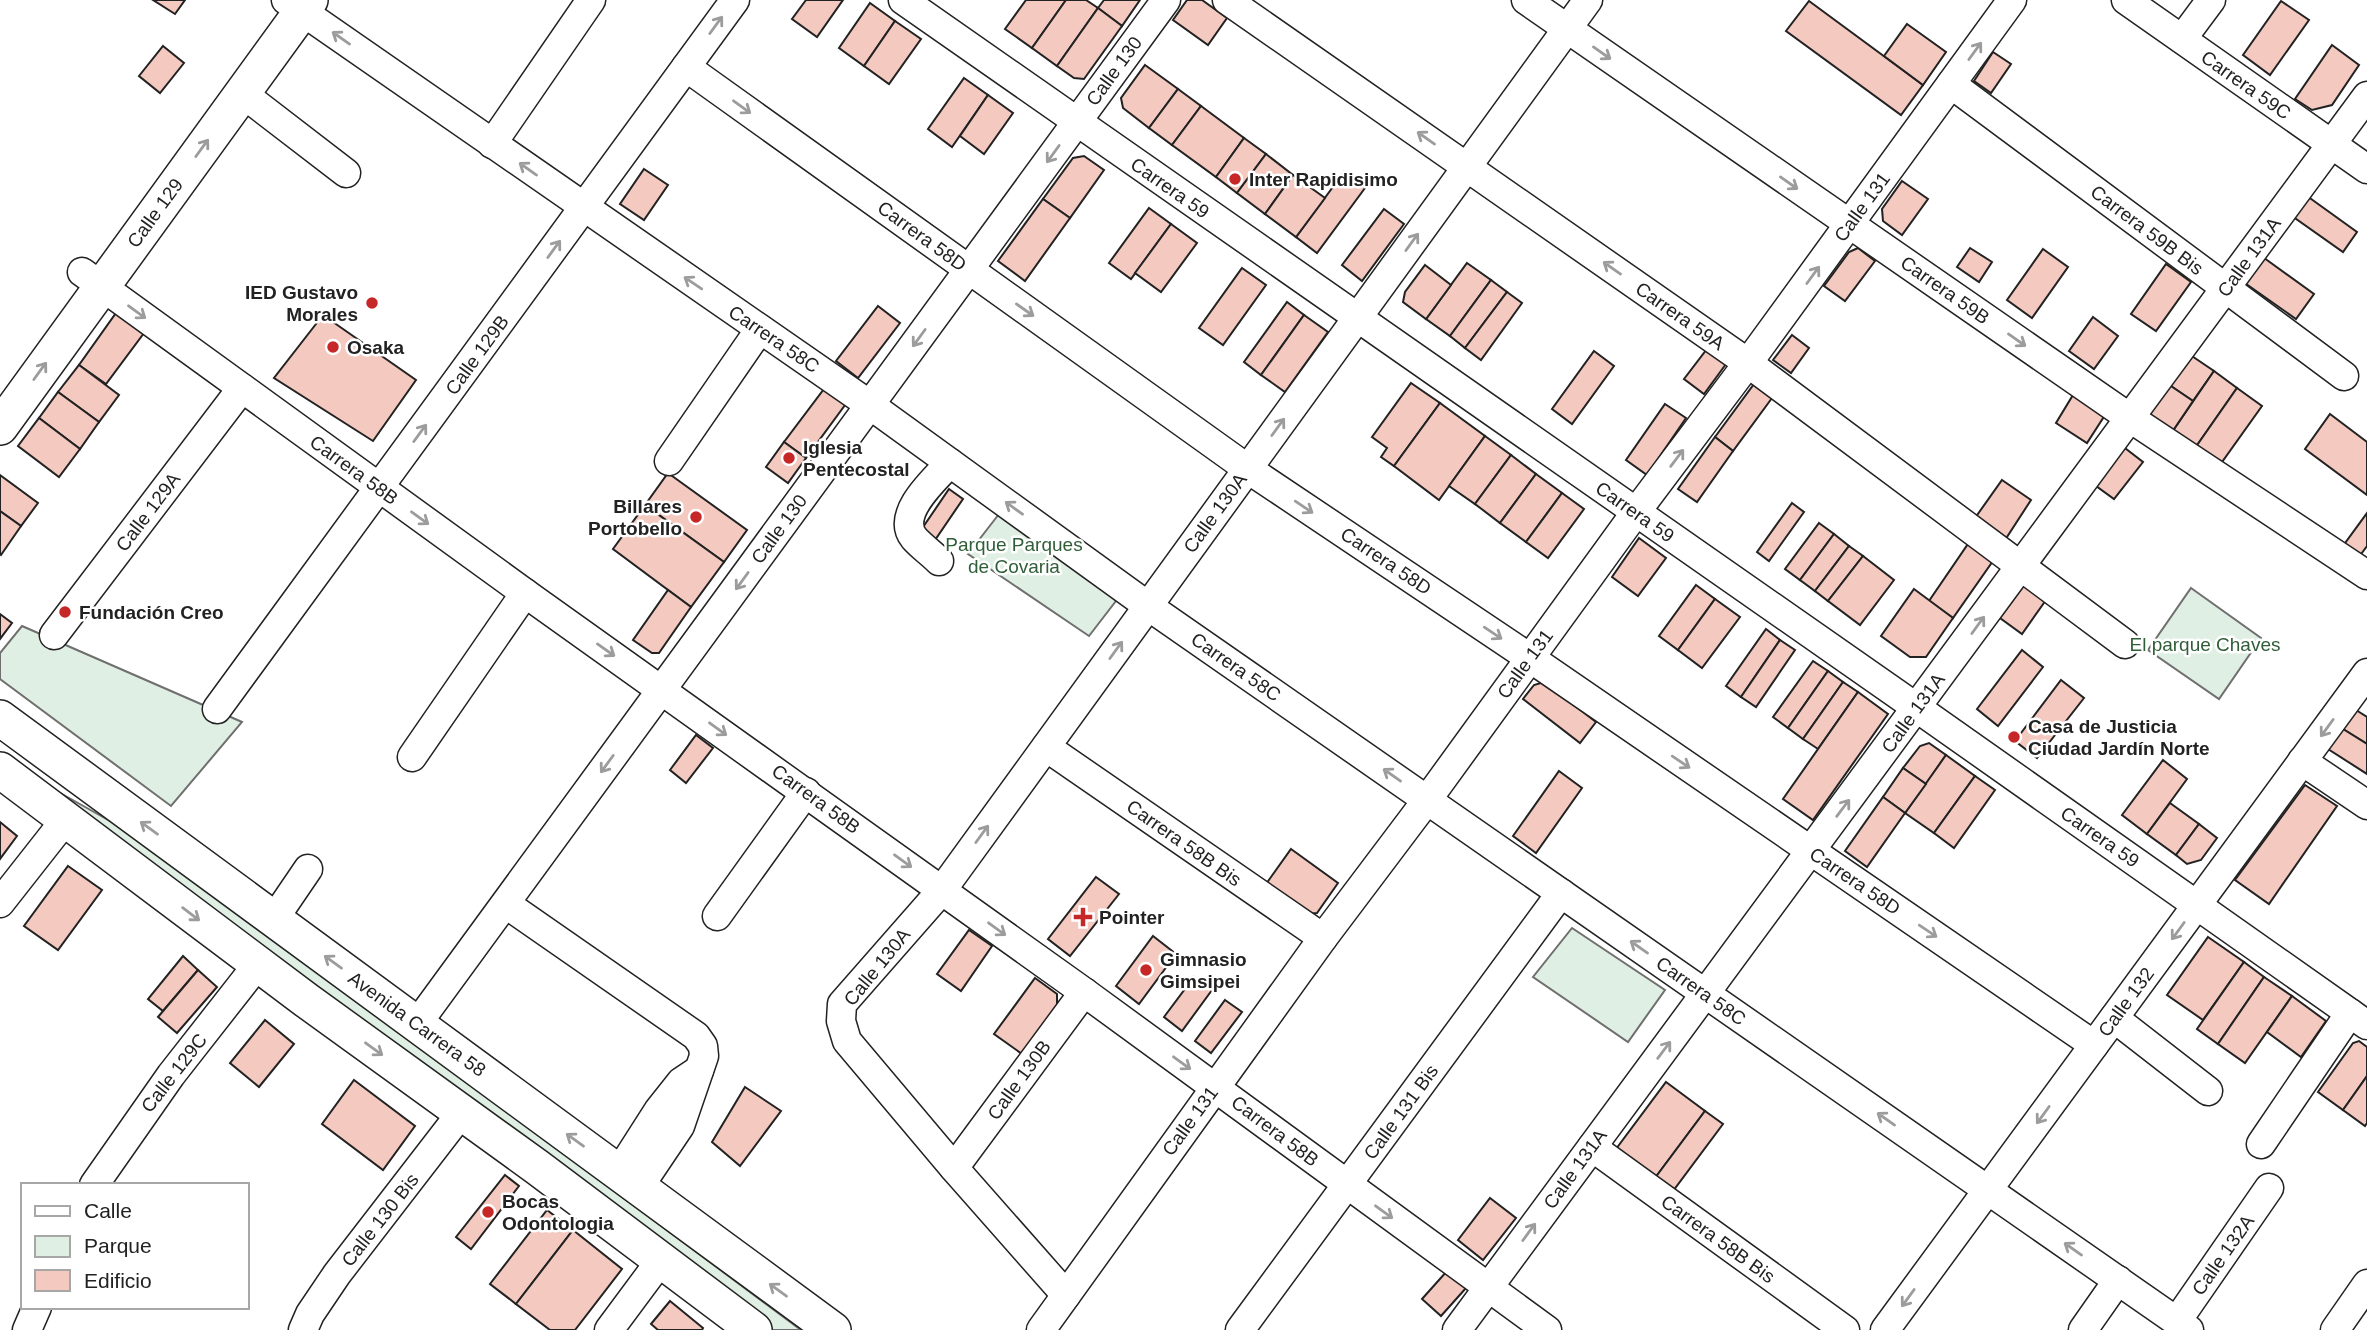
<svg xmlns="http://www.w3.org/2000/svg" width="2367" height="1330" font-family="Arial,sans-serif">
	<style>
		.green { fill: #e0efe3; stroke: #6f6f6f; stroke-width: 2 }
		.building { fill: #f3c9c0; stroke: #222; stroke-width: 2 }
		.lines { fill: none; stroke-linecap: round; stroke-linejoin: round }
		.minor-casing { stroke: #222; stroke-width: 31 }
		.major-casing { stroke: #222; stroke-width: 38 }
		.minor { stroke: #fff; stroke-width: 28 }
		.major { stroke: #fff; stroke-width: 35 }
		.oneway { stroke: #9c9c9c }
		.poi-dot { fill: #c62828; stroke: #fff; stroke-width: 2.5 }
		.labels { text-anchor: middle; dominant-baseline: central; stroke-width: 5; stroke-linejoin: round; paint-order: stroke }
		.street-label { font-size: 19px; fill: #222; stroke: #fff }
		.poi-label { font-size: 19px; font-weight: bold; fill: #222; stroke: #fff; text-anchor: start }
		.park-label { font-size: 19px; fill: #2f5e38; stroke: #fff }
	</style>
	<rect width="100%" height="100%" fill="#fff"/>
	<g class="green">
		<polygon points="999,514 1119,597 1089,636 968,554"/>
		<polygon points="2191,588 2261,638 2219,699 2148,650"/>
		<polygon points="22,626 242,722 171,806 0,679 0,653"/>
		<polygon points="14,767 142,839 801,1330 768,1330"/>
		<polygon points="1572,928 1665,990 1628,1042 1533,977"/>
	</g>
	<g class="building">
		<polygon points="153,0 185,0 175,14"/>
		<polygon points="806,0 843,0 817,37 792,19"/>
		<polygon points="1026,0 1066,0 1032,48 1005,29"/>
		<polygon points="1066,0 1086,0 1098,8 1057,66 1032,48"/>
		<polygon points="1104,0 1140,0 1122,26 1098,8"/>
		<polygon points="1187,0 1202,0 1227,18 1208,45 1173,20"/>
		<polygon points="1809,1 1923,85 1901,115 1786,31"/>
		<polygon points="2281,1 2309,20 2270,75 2243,55"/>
		<polygon points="870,3 895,21 864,66 839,48"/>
		<polygon points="1098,8 1122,26 1084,79 1074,78 1057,66"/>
		<polygon points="895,21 921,39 889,84 864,66"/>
		<polygon points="1907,24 1946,52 1923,85 1884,56"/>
		<polygon points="2332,45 2359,65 2332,105 2312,110 2295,99"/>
		<polygon points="163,46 184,63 160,93 139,76"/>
		<polygon points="1993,52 2011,64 1991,93 1974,81"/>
		<polygon points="1145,65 1178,89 1149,128 1123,108 1121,98"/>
		<polygon points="964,78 988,95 952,147 928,129"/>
		<polygon points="1178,89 1201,106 1172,145 1149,128"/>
		<polygon points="988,95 1013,113 984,154 960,136"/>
		<polygon points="1201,106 1244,138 1216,177 1172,145"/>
		<polygon points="1244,138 1266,154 1237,193 1216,177"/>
		<polygon points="1266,154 1293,175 1265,214 1237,193"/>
		<polygon points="1084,156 1104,170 1070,218 1043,199 1073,158"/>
		<polygon points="644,169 668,185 644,220 620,204"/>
		<polygon points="1344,172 1365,188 1317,253 1296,237"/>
		<polygon points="1293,175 1325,198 1296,237 1265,214"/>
		<polygon points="1902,181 1928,199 1902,235 1883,221 1882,209"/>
		<polygon points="2307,196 2357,232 2343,252 2292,216"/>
		<polygon points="1043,199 1070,218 1025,281 998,261"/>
		<polygon points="1149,208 1171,224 1131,279 1109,263"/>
		<polygon points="1384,209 1404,224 1362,281 1342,265"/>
		<polygon points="1171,224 1197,243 1161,292 1135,273"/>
		<polygon points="1858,248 1875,261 1845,301 1824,286 1849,252"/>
		<polygon points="1970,248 1992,262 1979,282 1957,267"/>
		<polygon points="2043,249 2068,267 2032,318 2007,300"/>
		<polygon points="2260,255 2314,294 2296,319 2242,281"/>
		<polygon points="1467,263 1491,280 1450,336 1426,319"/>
		<polygon points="2166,264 2191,282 2156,331 2131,314"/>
		<polygon points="1425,265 1451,285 1426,319 1403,302 1405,292"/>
		<polygon points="1242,268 1266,285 1223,345 1199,328"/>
		<polygon points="1491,280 1507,292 1465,348 1450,336"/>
		<polygon points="1507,292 1522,303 1481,360 1465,348"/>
		<polygon points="1287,302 1304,315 1261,375 1244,362"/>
		<polygon points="878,306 900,323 858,378 836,361"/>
		<polygon points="116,313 144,333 106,384 79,365"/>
		<polygon points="323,315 416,380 373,441 274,378"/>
		<polygon points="1304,315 1328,332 1285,392 1261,375"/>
		<polygon points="2093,317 2118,336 2094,369 2069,351"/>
		<polygon points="1792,335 1809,348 1791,373 1773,360"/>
		<polygon points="1707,349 1726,364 1704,394 1684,379"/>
		<polygon points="2183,350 2214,371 2193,401 2162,380"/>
		<polygon points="1594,351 1614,366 1572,424 1552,409"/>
		<polygon points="79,365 119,395 99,422 58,392"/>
		<polygon points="2214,371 2237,388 2193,451 2170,435"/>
		<polygon points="2162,380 2193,401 2170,435 2139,413"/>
		<polygon points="1411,383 1440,403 1394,466 1381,457 1387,448 1372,437"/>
		<polygon points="1754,384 1772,398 1733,451 1715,437"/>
		<polygon points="827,385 848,401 806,458 784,442"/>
		<polygon points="2237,388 2262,406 2217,469 2193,451"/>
		<polygon points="58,392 99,422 80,449 39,418"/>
		<polygon points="2073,395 2105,415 2087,443 2056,423"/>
		<polygon points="1440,403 1485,436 1439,500 1394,466"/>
		<polygon points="1665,404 1686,418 1647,475 1626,460"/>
		<polygon points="2330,414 2367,442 2367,495 2305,449"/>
		<polygon points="39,418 80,449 59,477 18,446"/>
		<polygon points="1485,436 1511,455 1475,504 1449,486"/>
		<polygon points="1715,437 1733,451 1697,502 1678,489"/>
		<polygon points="784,442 806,458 788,483 766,467"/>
		<polygon points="2121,445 2143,462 2114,499 2092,483"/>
		<polygon points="1511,455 1536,474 1500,523 1475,504"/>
		<polygon points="668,473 747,530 724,562 645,505"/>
		<polygon points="1536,474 1562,493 1526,542 1500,523"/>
		<polygon points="0,475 38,503 21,526 0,511"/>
		<polygon points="2002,480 2031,500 2005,540 1975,518"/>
		<polygon points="949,489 963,499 933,543 919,533"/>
		<polygon points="1562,493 1584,509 1548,558 1526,542"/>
		<polygon points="1792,503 1804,512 1769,561 1757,552"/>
		<polygon points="645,505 724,562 691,607 613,549"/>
		<polygon points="0,511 21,526 1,555 0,554"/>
		<polygon points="2367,513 2367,546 2356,561 2340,550"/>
		<polygon points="1819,523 1834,534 1800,580 1785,569"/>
		<polygon points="1834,534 1849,546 1815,591 1800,580"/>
		<polygon points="1639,538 1666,558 1638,596 1612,577"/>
		<polygon points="1970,541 1995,558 1953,618 1929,601"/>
		<polygon points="1849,546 1863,556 1828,601 1815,591"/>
		<polygon points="1863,556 1894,580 1860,625 1828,601"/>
		<polygon points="2025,584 2046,600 2022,634 2000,618"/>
		<polygon points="1696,585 1715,599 1678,650 1659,636"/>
		<polygon points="1914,589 1953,618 1926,657 1910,657 1881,636"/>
		<polygon points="668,590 691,607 659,653 652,653 633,640"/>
		<polygon points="1715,599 1740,617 1702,668 1678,650"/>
		<polygon points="0,614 12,623 0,639"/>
		<polygon points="1766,629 1780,640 1741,697 1726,686"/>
		<polygon points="1780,640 1795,650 1756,707 1741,697"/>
		<polygon points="2022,650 2043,667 1998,726 1977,709"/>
		<polygon points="1813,661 1828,671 1788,728 1773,717"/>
		<polygon points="1828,671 1843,682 1803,739 1788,728"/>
		<polygon points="2061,680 2084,698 2037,758 2015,741"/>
		<polygon points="1544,682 1596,722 1580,743 1523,699 1534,685"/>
		<polygon points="1843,682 1858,692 1818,749 1803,739"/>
		<polygon points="1858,692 1888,714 1813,820 1783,799"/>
		<polygon points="2356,710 2367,717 2367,744 2343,729"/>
		<polygon points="2343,729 2367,744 2367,774 2328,749"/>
		<polygon points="696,735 713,748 686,783 670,770"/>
		<polygon points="1929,743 1946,755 1926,784 1903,768 1920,746"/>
		<polygon points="1946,755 1975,776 1934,833 1905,813"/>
		<polygon points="2163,760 2187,779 2147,834 2122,815"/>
		<polygon points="1903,768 1926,784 1905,813 1883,797"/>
		<polygon points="1559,771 1582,788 1536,853 1513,836"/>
		<polygon points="1975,776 1995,790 1954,848 1934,833"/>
		<polygon points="2305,785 2337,806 2269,904 2235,880"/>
		<polygon points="1883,797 1905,813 1867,867 1845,851"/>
		<polygon points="2170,803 2199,824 2176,855 2147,834"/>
		<polygon points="0,822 17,836 0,859"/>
		<polygon points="2199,824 2217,838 2201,860 2187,864 2176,855"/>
		<polygon points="1291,849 1338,883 1317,913 1306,914 1266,884"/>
		<polygon points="68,866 102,890 58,950 24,926"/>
		<polygon points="1096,877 1119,894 1070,956 1048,939"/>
		<polygon points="969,930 992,946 961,991 937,974"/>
		<polygon points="1153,936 1176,954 1139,1004 1116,986"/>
		<polygon points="2208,937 2244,962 2203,1020 2167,995"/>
		<polygon points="183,956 198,970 163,1011 148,999"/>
		<polygon points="2244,962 2264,977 2218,1044 2197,1029"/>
		<polygon points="198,970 217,987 177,1033 158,1017"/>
		<polygon points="1194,977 1212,990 1182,1031 1164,1017"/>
		<polygon points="2264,977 2292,996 2245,1063 2218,1044"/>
		<polygon points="1035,978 1057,994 1057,1006 1022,1054 994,1034"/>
		<polygon points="2292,996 2326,1021 2301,1057 2267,1032"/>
		<polygon points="1225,1000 1242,1012 1211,1053 1195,1041"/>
		<polygon points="265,1020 294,1044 259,1087 230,1063"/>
		<polygon points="2359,1041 2367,1047 2367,1076 2343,1110 2318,1092 2353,1043"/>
		<polygon points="2367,1076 2367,1123 2365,1126 2343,1110"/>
		<polygon points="354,1080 415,1126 383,1170 322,1124"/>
		<polygon points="1666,1082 1705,1111 1655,1178 1616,1149"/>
		<polygon points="745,1087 781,1111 740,1166 712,1142"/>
		<polygon points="1705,1111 1723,1124 1673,1191 1655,1178"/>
		<polygon points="505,1175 519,1186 471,1249 456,1237"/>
		<polygon points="1490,1198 1516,1218 1483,1260 1458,1240"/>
		<polygon points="547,1210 573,1230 516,1304 490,1284"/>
		<polygon points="573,1230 622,1269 575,1330 550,1330 516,1304"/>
		<polygon points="1447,1271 1466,1288 1441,1316 1422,1299"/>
		<polygon points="670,1301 703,1328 702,1330 658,1330 651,1324"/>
	</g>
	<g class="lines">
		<g class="minor-casing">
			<g id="minor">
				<polyline points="286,0 870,405 1148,606 2189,1330"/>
				<polyline points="903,0 1917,708 2367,1025"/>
				<polyline points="1227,0 1748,363 2125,644"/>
				<polyline points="1526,0 2130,418 2367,575"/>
				<polyline points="2126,0 2367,169"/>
				<polyline points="2182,39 2211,0"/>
				<polyline points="686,67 1248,469 1530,658 2094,1045"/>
				<polyline points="1951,84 2344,376"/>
				<polyline points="242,93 346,173"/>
				<polyline points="492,144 591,0"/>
				<polyline points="82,272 525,593 1084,992 1547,1330"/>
				<polyline points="669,461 760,329"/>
				<path d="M939,561C931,553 921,546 914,538C895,514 935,479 950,463"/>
				<polyline points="54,635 242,388"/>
				<polyline points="217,709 735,0"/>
				<polyline points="1046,747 1323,938"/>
				<polyline points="412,757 525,593"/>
				<polyline points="2302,761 2367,805"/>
				<polyline points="0,903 66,819"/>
				<polyline points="506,904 696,1036 703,1046 704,1056 680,1126 639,1187"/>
				<polyline points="717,916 806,792"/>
				<polyline points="274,919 308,869"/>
				<polyline points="2114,1018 2208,1091"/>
				<polyline points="417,1024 1166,0"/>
				<polyline points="2261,1144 2350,1013"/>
				<polyline points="1592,1147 1845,1330"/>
				<polyline points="954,1168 1084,992"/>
				<polyline points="619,1172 658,1111 681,1082 699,1070"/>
				<polyline points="94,1185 171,1075 258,964"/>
				<polyline points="1066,1295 954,1168 847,1041 841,1021 842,1004 942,890 1588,0"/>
				<polyline points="2177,1321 2269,1188"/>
				<polyline points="27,1330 37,1307"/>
				<polyline points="303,1330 310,1314 337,1274 462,1112"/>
				<polyline points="609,1330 661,1260"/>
				<polyline points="1041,1330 1323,938 1427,800 1636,512 1748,363 2012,0"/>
				<polyline points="1240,1330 1561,893"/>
				<polyline points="1457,1330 2367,96"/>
				<polyline points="1885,1330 2367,673"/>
				<polyline points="2083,1330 2118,1280"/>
				<polyline points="2335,1330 2367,1284"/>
			</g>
		</g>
		<g class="major-casing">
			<g id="major">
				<polyline points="0,427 310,0"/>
				<polyline points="0,718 833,1330"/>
				<polyline points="0,770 306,1000 537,1167 754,1330"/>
			</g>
		</g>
		<use href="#minor" class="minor"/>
		<use href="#major" class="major"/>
	</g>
	<defs><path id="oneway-shaft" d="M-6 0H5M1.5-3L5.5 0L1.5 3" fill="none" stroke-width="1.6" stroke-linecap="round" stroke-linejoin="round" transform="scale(1.75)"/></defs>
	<g class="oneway">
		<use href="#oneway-shaft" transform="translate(716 25) rotate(-54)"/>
		<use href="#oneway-shaft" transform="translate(341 38) rotate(-145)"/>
		<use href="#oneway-shaft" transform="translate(1975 51) rotate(-54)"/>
		<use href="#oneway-shaft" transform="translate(1602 53) rotate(35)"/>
		<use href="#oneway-shaft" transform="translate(742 107) rotate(36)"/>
		<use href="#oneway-shaft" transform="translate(1426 138) rotate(-145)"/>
		<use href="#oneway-shaft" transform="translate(202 148) rotate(-54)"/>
		<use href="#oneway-shaft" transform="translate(1053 154) rotate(126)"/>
		<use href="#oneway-shaft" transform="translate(528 169) rotate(-145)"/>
		<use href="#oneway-shaft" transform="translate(1789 183) rotate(35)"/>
		<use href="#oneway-shaft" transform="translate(1412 242) rotate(-54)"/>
		<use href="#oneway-shaft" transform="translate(554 249) rotate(-54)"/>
		<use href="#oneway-shaft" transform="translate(1612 268) rotate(-145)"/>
		<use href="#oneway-shaft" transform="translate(1813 275) rotate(-54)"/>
		<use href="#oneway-shaft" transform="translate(693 283) rotate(-146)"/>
		<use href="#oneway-shaft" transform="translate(1025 310) rotate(35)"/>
		<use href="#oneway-shaft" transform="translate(137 312) rotate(36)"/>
		<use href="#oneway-shaft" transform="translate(919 338) rotate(126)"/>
		<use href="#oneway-shaft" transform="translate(2017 340) rotate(35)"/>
		<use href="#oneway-shaft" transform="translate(40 371) rotate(-54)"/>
		<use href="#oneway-shaft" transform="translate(1278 427) rotate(-54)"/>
		<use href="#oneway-shaft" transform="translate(420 433) rotate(-54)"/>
		<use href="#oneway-shaft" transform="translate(1677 458) rotate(-53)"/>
		<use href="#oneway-shaft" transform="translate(1304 507) rotate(34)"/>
		<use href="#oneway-shaft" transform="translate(1014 508) rotate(-144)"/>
		<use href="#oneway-shaft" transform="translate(420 518) rotate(36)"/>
		<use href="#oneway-shaft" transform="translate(742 581) rotate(126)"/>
		<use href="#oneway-shaft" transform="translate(1978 625) rotate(-54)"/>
		<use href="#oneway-shaft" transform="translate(1493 633) rotate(34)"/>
		<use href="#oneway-shaft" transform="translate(606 650) rotate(35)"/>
		<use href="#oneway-shaft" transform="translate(1116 650) rotate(-54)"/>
		<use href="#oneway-shaft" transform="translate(2327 728) rotate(126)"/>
		<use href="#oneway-shaft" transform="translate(718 729) rotate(36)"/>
		<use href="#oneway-shaft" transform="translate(1681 762) rotate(34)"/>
		<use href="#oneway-shaft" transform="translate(607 764) rotate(126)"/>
		<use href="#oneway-shaft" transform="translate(1392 775) rotate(-145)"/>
		<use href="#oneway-shaft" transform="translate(1843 808) rotate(-53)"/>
		<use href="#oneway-shaft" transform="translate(149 828) rotate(-144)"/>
		<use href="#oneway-shaft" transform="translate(982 834) rotate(-54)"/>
		<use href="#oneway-shaft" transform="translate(903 861) rotate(36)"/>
		<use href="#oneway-shaft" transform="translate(191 914) rotate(37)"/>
		<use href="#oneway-shaft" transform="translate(997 929) rotate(36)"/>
		<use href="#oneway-shaft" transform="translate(1928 931) rotate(34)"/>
		<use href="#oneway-shaft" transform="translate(2178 931) rotate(126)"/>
		<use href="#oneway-shaft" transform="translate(1639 947) rotate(-145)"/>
		<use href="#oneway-shaft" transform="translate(333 962) rotate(-144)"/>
		<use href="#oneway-shaft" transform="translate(374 1049) rotate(36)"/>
		<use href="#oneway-shaft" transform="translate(1664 1050) rotate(-53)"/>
		<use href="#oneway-shaft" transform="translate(1182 1063) rotate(36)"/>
		<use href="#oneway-shaft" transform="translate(2043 1115) rotate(126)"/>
		<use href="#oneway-shaft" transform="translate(1886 1119) rotate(-145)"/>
		<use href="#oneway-shaft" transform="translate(575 1140) rotate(-144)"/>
		<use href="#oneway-shaft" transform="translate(1384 1212) rotate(36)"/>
		<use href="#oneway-shaft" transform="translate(1529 1232) rotate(-54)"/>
		<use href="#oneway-shaft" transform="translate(2073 1249) rotate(-145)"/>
		<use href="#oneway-shaft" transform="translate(778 1290) rotate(-144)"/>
		<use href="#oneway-shaft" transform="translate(1908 1298) rotate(126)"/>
	</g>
	<g class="poi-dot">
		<circle cx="1235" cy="179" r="7"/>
		<circle cx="372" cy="303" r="7"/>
		<circle cx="333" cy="347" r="7"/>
		<circle cx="789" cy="458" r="7"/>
		<circle cx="696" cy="517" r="7"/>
		<circle cx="65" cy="612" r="7"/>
		<circle cx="2014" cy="737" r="7"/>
		<path d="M1079.5 906.5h7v7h7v7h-7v7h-7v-7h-7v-7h7z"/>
		<circle cx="1146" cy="970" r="7"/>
		<circle cx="488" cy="1212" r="7"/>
	</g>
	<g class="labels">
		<g class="street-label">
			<text transform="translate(1114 71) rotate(-54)">Calle 130</text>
			<text transform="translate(2246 85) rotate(35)">Carrera 59C</text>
			<text transform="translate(1170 188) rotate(35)">Carrera 59</text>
			<text transform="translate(1862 207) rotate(-54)">Calle 131</text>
			<text transform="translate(155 213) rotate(-54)">Calle 129</text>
			<text transform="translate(2147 230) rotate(37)">Carrera 59B Bis</text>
			<text transform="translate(922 236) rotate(36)">Carrera 58D</text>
			<text transform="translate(2249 257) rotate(-54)">Calle 131A</text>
			<text transform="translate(1945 290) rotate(35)">Carrera 59B</text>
			<text transform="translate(1680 316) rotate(35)">Carrera 59A</text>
			<text transform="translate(774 339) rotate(34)">Carrera 58C</text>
			<text transform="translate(477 355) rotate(-54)">Calle 129B</text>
			<text transform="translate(354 470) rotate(36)">Carrera 58B</text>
			<text transform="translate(148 512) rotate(-53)">Calle 129A</text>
			<text transform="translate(1635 512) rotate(35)">Carrera 59</text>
			<text transform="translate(1215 513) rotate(-54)">Calle 130A</text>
			<text transform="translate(779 529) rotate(-54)">Calle 130</text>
			<text transform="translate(1386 561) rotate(34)">Carrera 58D</text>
			<text transform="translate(1525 664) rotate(-54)">Calle 131</text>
			<text transform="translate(1236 667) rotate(35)">Carrera 58C</text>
			<text transform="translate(1913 713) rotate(-54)">Calle 131A</text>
			<text transform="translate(816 799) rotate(36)">Carrera 58B</text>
			<text transform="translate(2100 837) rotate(35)">Carrera 59</text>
			<text transform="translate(1184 843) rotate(35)">Carrera 58B Bis</text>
			<text transform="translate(1855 881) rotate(34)">Carrera 58D</text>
			<text transform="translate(877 967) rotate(-51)">Calle 130A</text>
			<text transform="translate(1701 991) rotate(35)">Carrera 58C</text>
			<text transform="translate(2126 1002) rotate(-54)">Calle 132</text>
			<text transform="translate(417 1024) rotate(36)">Avenida Carrera 58</text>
			<text transform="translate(174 1073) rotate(-52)">Calle 129C</text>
			<text transform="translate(1019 1080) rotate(-54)">Calle 130B</text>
			<text transform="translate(1401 1112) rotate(-54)">Calle 131 Bis</text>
			<text transform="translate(1190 1121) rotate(-54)">Calle 131</text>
			<text transform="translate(1275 1131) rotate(37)">Carrera 58B</text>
			<text transform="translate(1575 1169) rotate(-54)">Calle 131A</text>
			<text transform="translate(380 1220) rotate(-52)">Calle 130 Bis</text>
			<text transform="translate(1718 1239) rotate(36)">Carrera 58B Bis</text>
			<text transform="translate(2223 1255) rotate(-55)">Calle 132A</text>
		</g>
		<g class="poi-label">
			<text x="1249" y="179">Inter Rapidisimo</text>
			<text x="358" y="292" text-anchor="end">IED Gustavo<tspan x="358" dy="22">Morales</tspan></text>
			<text x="347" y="347">Osaka</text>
			<text x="803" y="447">Iglesia<tspan x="803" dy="22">Pentecostal</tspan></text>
			<text x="682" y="506" text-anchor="end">Billares<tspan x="682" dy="22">Portobello</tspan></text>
			<text x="79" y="612">Fundación Creo</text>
			<text x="2028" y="726">Casa de Justicia<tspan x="2028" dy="22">Ciudad Jardín Norte</tspan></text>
			<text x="1099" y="917">Pointer</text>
			<text x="1160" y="959">Gimnasio<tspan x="1160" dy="22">Gimsipei</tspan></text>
			<text x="502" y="1201">Bocas<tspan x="502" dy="22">Odontologia</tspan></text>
		</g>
		<g class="park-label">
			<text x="1014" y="544">Parque Parques<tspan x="1014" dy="22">de Covaria</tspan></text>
			<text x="2205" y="644">El parque Chaves</text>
		</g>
	</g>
	<rect x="21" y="1183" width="228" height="126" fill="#ffffff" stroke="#a7a7a7" stroke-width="2"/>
	<rect x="35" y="1206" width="35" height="10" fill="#ffffff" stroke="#a7a7a7" stroke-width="2"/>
	<text x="84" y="1218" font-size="21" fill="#222222">Calle</text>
	<rect x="35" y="1236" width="35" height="21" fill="#e0efe3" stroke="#a7a7a7" stroke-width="2"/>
	<text x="84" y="1253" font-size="21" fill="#222222">Parque</text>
	<rect x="35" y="1270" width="35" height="21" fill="#f3c9c0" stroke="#a7a7a7" stroke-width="2"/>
	<text x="84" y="1288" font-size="21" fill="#222222">Edificio</text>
</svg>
